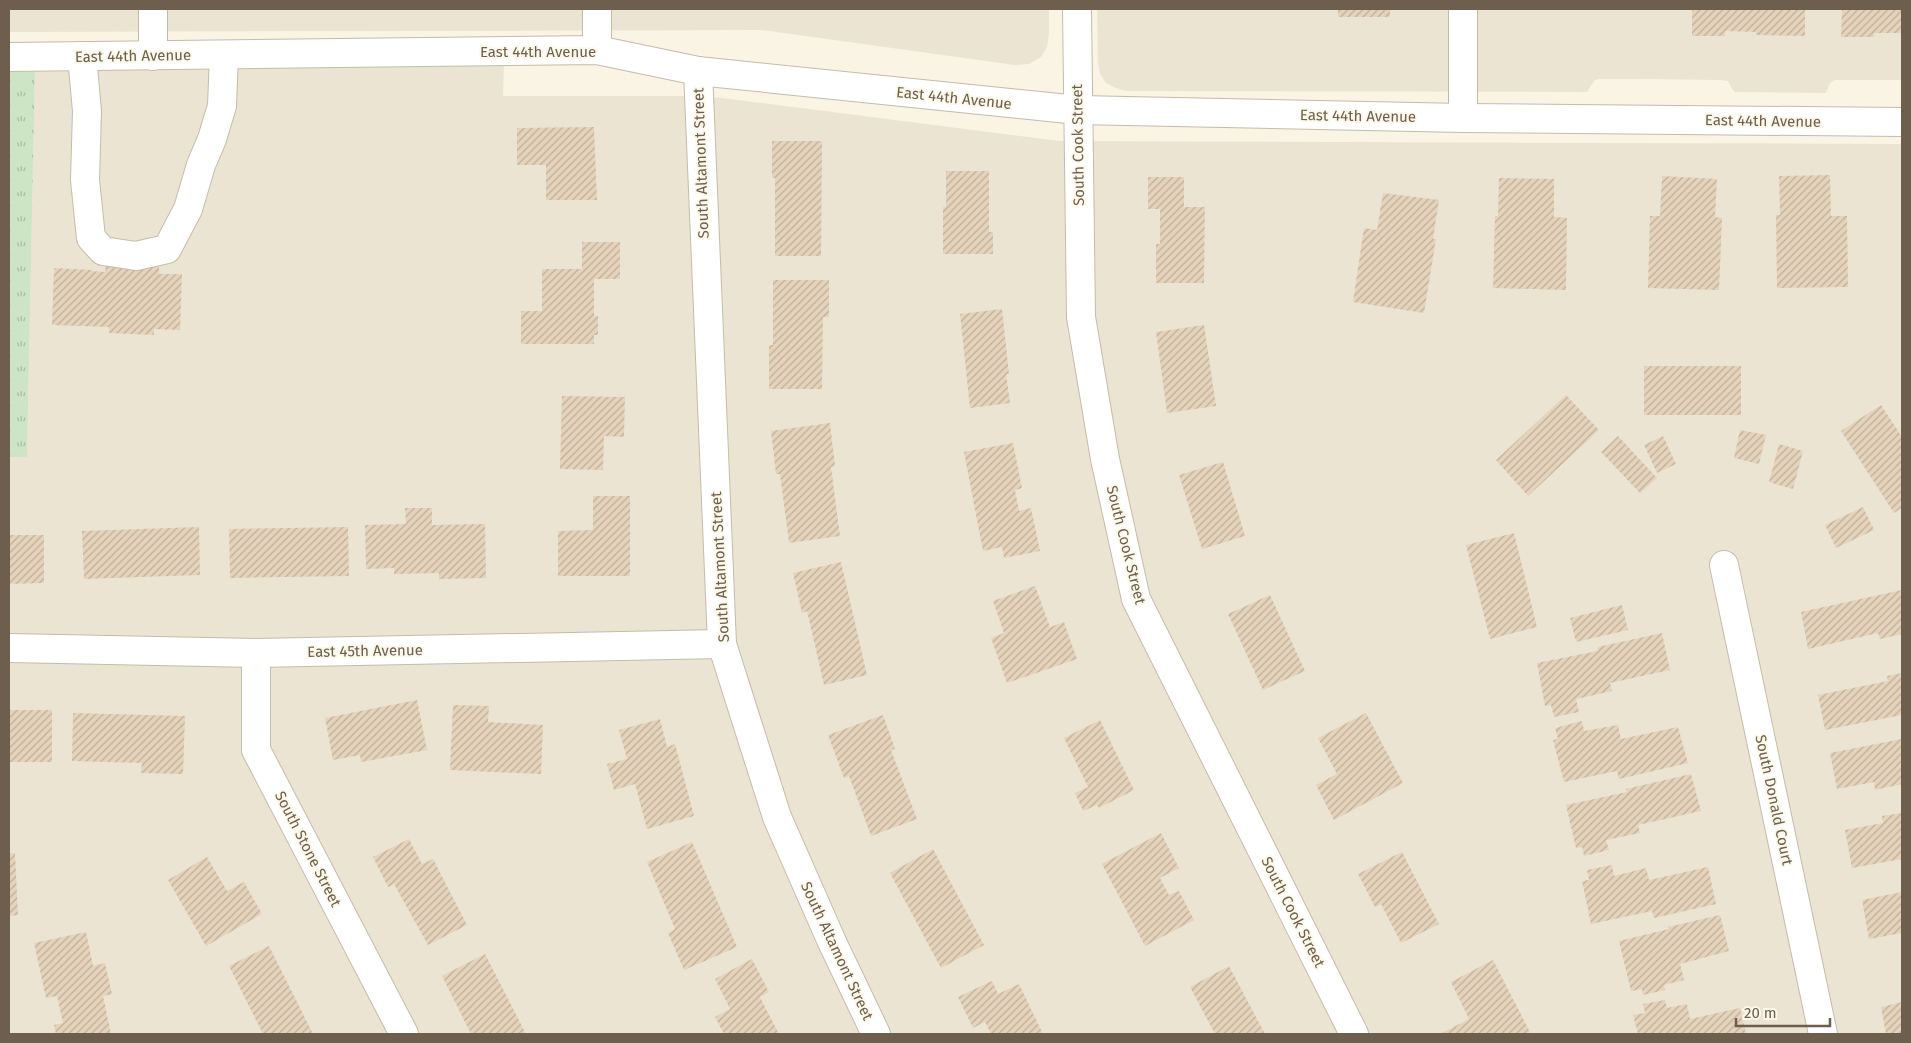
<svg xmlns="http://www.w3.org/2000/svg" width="1911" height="1043" font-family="'Fira Sans',sans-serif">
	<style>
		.residential { fill: #ece4d2 }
		.grass { fill: url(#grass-tufts) }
		.building { fill: url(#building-hatch) }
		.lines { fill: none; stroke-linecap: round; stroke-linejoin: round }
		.minor-casing { stroke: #c6bbaa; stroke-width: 30 }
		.minor { stroke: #fff; stroke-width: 28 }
		.labels { text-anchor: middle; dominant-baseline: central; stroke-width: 4; stroke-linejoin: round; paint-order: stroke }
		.street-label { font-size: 15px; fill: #6e5e4e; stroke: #fcf8ea }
	</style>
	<defs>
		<pattern id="grass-tufts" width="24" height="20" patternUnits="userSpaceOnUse" patternTransform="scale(1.25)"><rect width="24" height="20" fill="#cde4c5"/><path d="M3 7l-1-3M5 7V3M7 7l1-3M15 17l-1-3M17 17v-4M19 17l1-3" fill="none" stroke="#abbca2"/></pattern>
		<pattern id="building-hatch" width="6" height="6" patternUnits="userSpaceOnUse" patternTransform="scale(1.25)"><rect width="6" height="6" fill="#e5d3bb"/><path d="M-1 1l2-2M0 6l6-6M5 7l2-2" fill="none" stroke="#beae9a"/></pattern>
	</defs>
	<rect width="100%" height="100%" fill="#f9f4e4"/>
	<g class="residential">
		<polygon points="9,9 1049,9 1049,33 1047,47 1041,57 1029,64 1015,65 762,30 9,32"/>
		<polygon points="1097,9 1902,9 1902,80 1835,80 1830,83 1826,93 1735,92 1732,89 1728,81 1721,80 1640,79 1598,79 1594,81 1587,92 1126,91 1116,88 1106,83 1100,74 1098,62"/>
		<polygon points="504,62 503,96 706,96 1060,141 1902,144 1902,1034 9,1034 9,457 27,457 35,71"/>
	</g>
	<polygon class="grass" points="35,71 27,457 9,457 9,72"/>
	<g class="building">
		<rect x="1338" y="9" width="52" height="8"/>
		<polygon points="1692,9 1805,9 1805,36 1756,35 1756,32 1725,31 1725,36 1692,36"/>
		<polygon points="1842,9 1902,9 1902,33 1874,33 1874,37 1841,37"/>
		<polygon points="594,127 597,200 546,200 546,165 517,165 517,128"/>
		<polygon points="772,141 822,141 821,256 775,256 775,178 772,178"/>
		<polygon points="946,171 989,171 989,232 993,232 993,254 943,254 943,207 946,207"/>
		<polygon points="1830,175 1831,216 1847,216 1848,287 1777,288 1776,215 1780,215 1779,176"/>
		<polygon points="1662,176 1717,179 1715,217 1722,218 1719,290 1648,288 1650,216 1660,216"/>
		<polygon points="1148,177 1184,177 1184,207 1205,207 1204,283 1156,283 1156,244 1160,244 1160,209 1148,209"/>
		<polygon points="1499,178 1554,179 1554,217 1567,218 1566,290 1493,288 1495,216 1498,216"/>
		<polygon points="1383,193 1439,200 1433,239 1436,239 1424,313 1353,302 1364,228 1377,230"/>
		<polygon points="582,242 620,242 620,279 594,279 594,316 598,316 598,335 594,335 594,344 521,344 521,311 542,311 542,269 582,269"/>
		<polygon points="106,265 159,267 159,274 182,274 180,330 154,329 154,335 109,333 109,327 52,325 54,268 92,270 92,271 105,272"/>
		<polygon points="773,280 829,280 829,317 823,317 822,389 769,389 769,345 773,345"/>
		<polygon points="1002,309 1009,374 1006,374 1010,403 970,408 960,314"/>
		<polygon points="1204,325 1216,406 1167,413 1156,332"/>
		<rect x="1644" y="366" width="97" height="49"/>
		<polygon points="1566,395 1599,430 1528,496 1496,460"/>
		<polygon points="562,396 625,397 624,437 604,436 603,470 560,469"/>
		<polygon points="1881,405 1902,437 1902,508 1894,513 1841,431"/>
		<polygon points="830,423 835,466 831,467 840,536 789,543 780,474 776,474 771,431"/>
		<polygon points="1740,430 1766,435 1759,464 1734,458"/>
		<polygon points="1618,436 1657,478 1640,493 1601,452"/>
		<polygon points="1663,436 1676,464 1657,473 1644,445"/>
		<polygon points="1013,443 1022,488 1015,490 1019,511 1031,508 1040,551 1004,558 1002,547 983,551 964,452"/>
		<polygon points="1779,444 1803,451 1793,489 1769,482"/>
		<polygon points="1223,462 1245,536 1202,549 1179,475"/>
		<polygon points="593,496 630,496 630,576 558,576 558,531 593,530"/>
		<polygon points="1863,507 1874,530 1836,548 1825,525"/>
		<polygon points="405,508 432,508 432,525 485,524 486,578 439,579 439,573 394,574 394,568 366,569 365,525 406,524"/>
		<polygon points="199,527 200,575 84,579 82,531"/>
		<polygon points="348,527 349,576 230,578 229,529"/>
		<polygon points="1514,533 1537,627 1490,639 1466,545"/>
		<polygon points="9,535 44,535 44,583 9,584"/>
		<polygon points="841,562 867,675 824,685 807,611 802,613 793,573"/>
		<polygon points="1035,586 1050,627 1064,622 1077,659 1007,683 991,638 1004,633 993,601"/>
		<polygon points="1902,590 1902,634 1880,639 1878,633 1808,649 1801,612"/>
		<polygon points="1270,595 1305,671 1263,690 1228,614"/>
		<polygon points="1622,605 1628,630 1576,642 1570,618"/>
		<polygon points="1662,633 1670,670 1610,683 1612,691 1576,699 1579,712 1554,717 1551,705 1545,706 1537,663 1598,651 1598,647"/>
		<polygon points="1902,673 1902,715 1825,730 1818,695 1888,681 1887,676"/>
		<polygon points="417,700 427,750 361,762 360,755 333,760 325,718"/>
		<polygon points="453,705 489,706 488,722 543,725 541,774 450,770"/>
		<rect x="9" y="710" width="43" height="52"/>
		<polygon points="73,713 185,716 183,774 141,773 142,763 72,761"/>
		<polygon points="1366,713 1403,783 1334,820 1316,785 1337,774 1318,738"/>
		<polygon points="883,715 895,749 891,750 917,819 871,836 849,776 844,778 828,735"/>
		<polygon points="660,719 667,747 675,744 694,816 647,829 635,784 614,790 607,764 627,759 619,730"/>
		<polygon points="1100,720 1134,790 1099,808 1097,805 1083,811 1075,793 1088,787 1064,738"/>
		<polygon points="1582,721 1584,731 1618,725 1621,739 1678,727 1688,763 1619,779 1617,771 1564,782 1553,740 1558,739 1555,728"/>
		<polygon points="1902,739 1902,784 1875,790 1874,782 1837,789 1830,753"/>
		<polygon points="1691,774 1701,811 1638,825 1640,833 1606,840 1609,850 1584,856 1582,847 1576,848 1566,805 1627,792 1626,789"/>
		<polygon points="1902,813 1902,859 1852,868 1845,830 1883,823 1882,816"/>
		<polygon points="1161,833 1179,868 1160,878 1169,895 1179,891 1194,920 1145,946 1102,864"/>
		<polygon points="409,839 422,864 433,859 467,925 428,945 394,884 388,887 373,857"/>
		<polygon points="692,842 737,947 684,970 668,933 675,929 647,862"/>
		<polygon points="933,849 984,945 941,968 890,873"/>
		<polygon points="1402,852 1439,924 1401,943 1381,904 1375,907 1358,874"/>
		<polygon points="9,853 15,853 18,915 9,916"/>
		<polygon points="207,857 227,891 244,882 262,914 206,946 168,880"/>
		<polygon points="1612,865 1614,876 1646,868 1649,880 1708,867 1716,904 1654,918 1652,911 1591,924 1582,881 1589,880 1587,870"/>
		<polygon points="1902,892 1902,933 1869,939 1862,900"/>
		<polygon points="1720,915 1729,951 1680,964 1684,980 1664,985 1665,990 1643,995 1642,989 1631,991 1619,941 1669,929 1668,927"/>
		<polygon points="86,932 93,966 105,963 112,994 103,996 111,1034 56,1034 54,1025 63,1023 57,996 46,998 34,943"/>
		<polygon points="269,946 313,1034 263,1034 229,966"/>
		<polygon points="485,954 526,1034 471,1034 442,976"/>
		<polygon points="752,959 769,992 760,997 779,1034 724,1034 715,1017 730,1009 715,979"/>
		<polygon points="1493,960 1530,1032 1526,1034 1443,1034 1442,1033 1469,1019 1451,982"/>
		<polygon points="1229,966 1265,1034 1215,1034 1190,987"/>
		<polygon points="992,981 998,994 1019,984 1043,1034 991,1034 985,1022 973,1028 958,997"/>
		<polygon points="1665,1000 1667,1008 1687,1004 1690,1019 1740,1008 1746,1034 1638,1034 1633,1015 1645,1013 1643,1004"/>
		<polygon points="1902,1002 1902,1034 1886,1034 1881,1007"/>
	</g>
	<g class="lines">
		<g class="minor-casing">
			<g id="minor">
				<polyline points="153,9 153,56"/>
				<polyline points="597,9 597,50"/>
				<polyline points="1077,9 1081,317 1105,459 1136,599 1354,1034"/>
				<polyline points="1463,9 1463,118"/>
				<polyline points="82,56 87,111 85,180 91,238 103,251 136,256 167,249 188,209 201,165 212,139 222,106 224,55"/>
				<polyline points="9,57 597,50 698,71 1078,110 1463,118 1902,122"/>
				<polyline points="698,71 722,644 777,817 832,942 876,1034"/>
				<polyline points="1724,565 1823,1034"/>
				<polyline points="9,648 256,653 722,644"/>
				<polyline points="256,653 256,750 404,1034"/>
			</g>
		</g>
		<use href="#minor" class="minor"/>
	</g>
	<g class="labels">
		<g class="street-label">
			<text x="538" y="52">East 44th Avenue</text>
			<text transform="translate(133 56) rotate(-1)">East 44th Avenue</text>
			<text transform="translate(954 98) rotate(6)">East 44th Avenue</text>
			<text transform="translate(1358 116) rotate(1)">East 44th Avenue</text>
			<text transform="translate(1763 121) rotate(1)">East 44th Avenue</text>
			<text transform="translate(1078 145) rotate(-91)">South Cook Street</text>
			<text transform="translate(701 163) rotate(-92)">South Altamont Street</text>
			<text transform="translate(1126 545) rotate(76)">South Cook Street</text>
			<text transform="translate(720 567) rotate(-93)">South Altamont Street</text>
			<text transform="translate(365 651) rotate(-1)">East 45th Avenue</text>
			<text transform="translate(1774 800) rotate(78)">South Donald Court</text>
			<text transform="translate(308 849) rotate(63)">South Stone Street</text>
			<text transform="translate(1293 912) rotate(63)">South Cook Street</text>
			<text transform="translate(837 951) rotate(65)">South Altamont Street</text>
		</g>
	</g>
	<rect width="1911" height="1043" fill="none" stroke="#6e5e4e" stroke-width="20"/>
	<path d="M1736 1018v8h94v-8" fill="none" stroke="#6e5e4e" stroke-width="2.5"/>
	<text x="1744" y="1018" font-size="15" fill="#6e5e4e" stroke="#fcf8ea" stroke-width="4" paint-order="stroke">20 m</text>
</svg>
